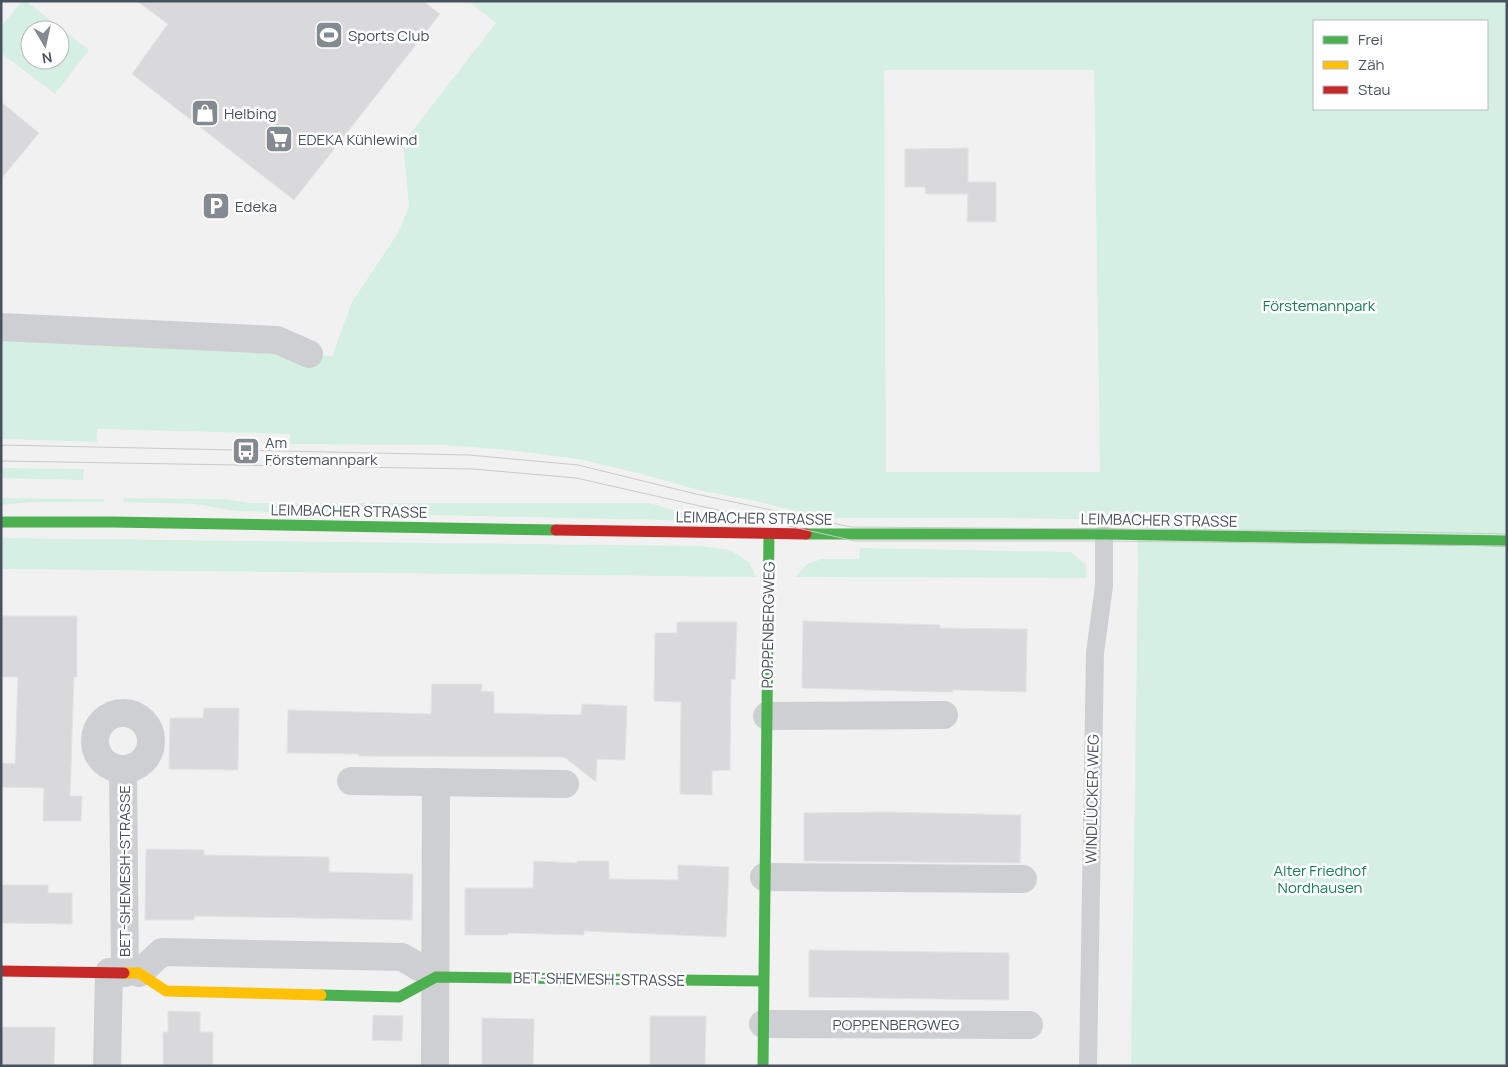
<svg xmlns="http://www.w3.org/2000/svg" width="1508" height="1067" font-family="Manrope,sans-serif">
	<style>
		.green { fill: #d5f0e2; fill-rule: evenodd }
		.building { fill: #d9d9db; stroke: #e3e3e4 }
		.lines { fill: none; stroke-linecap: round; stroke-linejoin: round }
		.lane { stroke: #cdcfd2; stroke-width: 18 }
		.street { stroke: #cdcfd2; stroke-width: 28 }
		.fast { stroke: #4caf50; stroke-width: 11 }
		.slow { stroke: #ffc107; stroke-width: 11 }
		.jam { stroke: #c62828; stroke-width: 11 }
		.tram { stroke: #c8c9cb; stroke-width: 1 }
		.labels { text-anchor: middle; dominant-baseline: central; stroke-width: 5; stroke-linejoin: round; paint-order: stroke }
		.poi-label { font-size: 15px; fill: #48525e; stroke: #fff; text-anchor: start }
		.park-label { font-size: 15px; fill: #168253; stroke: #fff }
		.street-label { font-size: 15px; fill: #48525e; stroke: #fff }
	</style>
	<rect width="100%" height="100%" fill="#f2f1f1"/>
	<g class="green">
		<path d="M22,1H26L89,50L55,94L1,53V27ZM30,30H60V60H30Z"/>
		<path d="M468,1H1507V1066H1131L1138,565L1137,520L1000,518H822L755,501L698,490L642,474L578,459L508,450L444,445L290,444V434L97,429V442L1,439V339L332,356L352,302L398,233L409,206L403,143L496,23ZM1314,21H1487V109H1314ZM884,70H1094L1100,472H886Z"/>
		<polygon points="1,468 84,469 83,480 1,478"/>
		<polygon points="1,498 104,499 104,502 32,502 1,505"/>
		<polygon points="124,498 223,499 251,503 649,503 712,521 236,511 195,504 123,502"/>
		<polygon points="1,538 699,546 730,550 749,562 756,577 1,569"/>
		<polygon points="860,548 1071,552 1086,565 1087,578 795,577 807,564 822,559 859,559"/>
	</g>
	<g class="building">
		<polygon points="137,1 423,1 440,14 294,200 132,74 168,24"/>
		<polygon points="1,102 39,133 1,179"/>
		<polygon points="968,148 968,182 996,182 996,222 967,222 968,194 926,194 925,187 905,187 905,149"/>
		<polygon points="1,616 77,616 77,677 74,677 70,796 82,796 81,821 43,821 44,788 1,787 1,763 15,764 18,677 1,677"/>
		<polygon points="803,621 940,625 940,628 1027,629 1026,692 953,690 953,692 939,692 802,688"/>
		<polygon points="677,622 737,622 735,680 731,679 730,770 712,771 712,795 680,794 681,702 654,701 655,633 677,633"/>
		<polygon points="432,684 482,684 481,691 494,692 494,713 581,715 582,704 627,706 625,760 597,759 596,782 564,757 359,756 359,754 287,753 288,710 431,714"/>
		<polygon points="204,708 239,708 238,770 169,769 170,718 203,718"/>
		<polygon points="886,812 1021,815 1020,863 804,861 804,813"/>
		<polygon points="146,849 204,850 204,855 329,857 329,872 413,874 412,920 194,916 194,920 145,920"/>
		<polygon points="534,861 577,863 577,861 609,861 609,879 678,880 678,865 729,867 726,937 584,931 584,935 508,933 508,935 465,935 465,888 533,888"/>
		<polygon points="1,885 48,885 48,893 72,893 72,924 1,923"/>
		<polygon points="809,950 1009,953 1009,1000 809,997"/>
		<polygon points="168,1011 200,1012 200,1032 213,1032 213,1066 163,1066 163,1032 168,1032"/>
		<polygon points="373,1015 403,1016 402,1041 372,1040"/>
		<polygon points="650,1016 706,1016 705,1066 650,1066"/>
		<polygon points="482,1018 534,1019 533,1066 482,1066"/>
		<polygon points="1,1027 55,1027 54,1066 1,1066"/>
	</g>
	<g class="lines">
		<polyline class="lane" points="1088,1066 1095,653 1104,586 1104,534"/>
		<g class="street">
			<polyline points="1,327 277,340 309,354"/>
			<circle cx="123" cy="741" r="28"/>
			<polyline points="767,716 944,715"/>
			<polyline points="123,770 125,973"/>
			<polyline points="351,781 565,784"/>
			<polyline points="764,877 1023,879"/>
			<polyline points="139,973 162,952 402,957 436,977"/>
			<polyline points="763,1024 1029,1025"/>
			<polyline points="107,1066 109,972"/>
			<polyline points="435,1066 436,782"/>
		</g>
		<g class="fast">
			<polyline points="1,522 112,522 556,530"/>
			<polyline points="806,534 1104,534 1507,541"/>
			<polyline points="321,995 399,997 436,977 763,981"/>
			<polyline points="763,1066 769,534"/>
		</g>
		<polyline class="slow" points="124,973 139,973 166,991 321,995"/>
		<g class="jam">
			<polyline points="556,530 806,534"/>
			<polyline points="1,971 124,973"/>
		</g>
		<g class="tram">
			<polyline points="1,445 469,455 578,465 696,494 851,527 1357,531 1507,534"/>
			<polyline points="1,461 473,469 576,478 855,541 1104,541 1507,546"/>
		</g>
	</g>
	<defs>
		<g id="stadium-square" transform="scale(1.4375)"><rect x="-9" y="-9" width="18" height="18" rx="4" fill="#848a91" stroke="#fff"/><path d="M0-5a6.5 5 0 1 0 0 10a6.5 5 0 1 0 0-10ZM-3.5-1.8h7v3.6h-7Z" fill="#fff"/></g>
		<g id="shop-square" transform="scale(1.4375)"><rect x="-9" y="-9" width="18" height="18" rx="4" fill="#848a91" stroke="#fff"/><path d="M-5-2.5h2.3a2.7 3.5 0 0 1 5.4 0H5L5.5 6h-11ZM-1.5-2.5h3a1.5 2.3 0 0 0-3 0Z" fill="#fff"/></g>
		<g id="supermarket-square" transform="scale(1.4375)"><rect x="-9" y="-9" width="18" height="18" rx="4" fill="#848a91" stroke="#fff"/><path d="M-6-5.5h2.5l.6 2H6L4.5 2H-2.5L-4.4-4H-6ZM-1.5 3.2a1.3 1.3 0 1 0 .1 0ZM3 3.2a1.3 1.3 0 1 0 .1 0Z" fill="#fff"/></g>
		<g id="parking-square" transform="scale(1.4375)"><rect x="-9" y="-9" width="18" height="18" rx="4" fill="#848a91" stroke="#fff"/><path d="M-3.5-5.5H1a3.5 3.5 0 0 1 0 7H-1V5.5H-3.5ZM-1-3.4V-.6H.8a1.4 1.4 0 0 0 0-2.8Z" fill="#fff"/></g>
		<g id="bus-square" transform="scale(1.4375)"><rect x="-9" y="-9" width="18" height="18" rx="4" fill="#848a91" stroke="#fff"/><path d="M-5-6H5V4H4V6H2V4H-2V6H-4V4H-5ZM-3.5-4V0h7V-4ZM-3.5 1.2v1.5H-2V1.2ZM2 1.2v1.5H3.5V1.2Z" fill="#fff"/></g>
	</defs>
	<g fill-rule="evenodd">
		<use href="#stadium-square" x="329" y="35"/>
		<use href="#shop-square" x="205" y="113"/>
		<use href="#supermarket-square" x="279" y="139"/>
		<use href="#parking-square" x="216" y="206"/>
		<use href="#bus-square" x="246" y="451"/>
	</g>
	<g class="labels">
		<g class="poi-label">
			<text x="348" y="35">Sports Club</text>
			<text x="224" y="113">Helbing</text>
			<text x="298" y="139">EDEKA Kühlewind</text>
			<text x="235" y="206">Edeka</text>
			<text x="265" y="442">Am<tspan x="265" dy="17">Förstemannpark</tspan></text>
		</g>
		<g class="park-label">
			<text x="1319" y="305">Förstemannpark</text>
			<text x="1320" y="870">Alter Friedhof<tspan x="1320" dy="17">Nordhausen</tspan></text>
		</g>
		<g class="street-label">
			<text transform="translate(349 511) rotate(1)">LEIMBACHER STRASSE</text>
			<text transform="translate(754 518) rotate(1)">LEIMBACHER STRASSE</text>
			<text transform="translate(1159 520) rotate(1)">LEIMBACHER STRASSE</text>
			<text transform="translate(768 625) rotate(-89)">POPPENBERGWEG</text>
			<text transform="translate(1092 799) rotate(-89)">WINDLÜCKER WEG</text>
			<text transform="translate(124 871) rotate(-90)">BET-SHEMESH-STRASSE</text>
			<text transform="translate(599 979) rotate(1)">BET-SHEMESH-STRASSE</text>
			<text x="896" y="1024">POPPENBERGWEG</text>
		</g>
	</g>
	<rect width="1508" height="1067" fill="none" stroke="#48525e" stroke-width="5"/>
	<rect x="1313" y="20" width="175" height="90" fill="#ffffff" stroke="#b6babf"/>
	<rect x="1323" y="36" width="25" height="8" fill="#4caf50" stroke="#b6babf"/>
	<text x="1358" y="45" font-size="15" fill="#48525e">Frei</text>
	<rect x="1323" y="61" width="25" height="8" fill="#ffc107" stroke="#b6babf"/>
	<text x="1358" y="70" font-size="15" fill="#48525e">Zäh</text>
	<rect x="1323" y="86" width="25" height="8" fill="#c62828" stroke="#b6babf"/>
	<text x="1358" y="95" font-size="15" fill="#48525e">Stau</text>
	<g transform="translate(45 45) rotate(171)"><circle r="24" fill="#ffffff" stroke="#b6babf"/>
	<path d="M0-4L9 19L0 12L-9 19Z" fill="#848a91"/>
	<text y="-8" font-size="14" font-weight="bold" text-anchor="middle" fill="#48525e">N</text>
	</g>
</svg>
